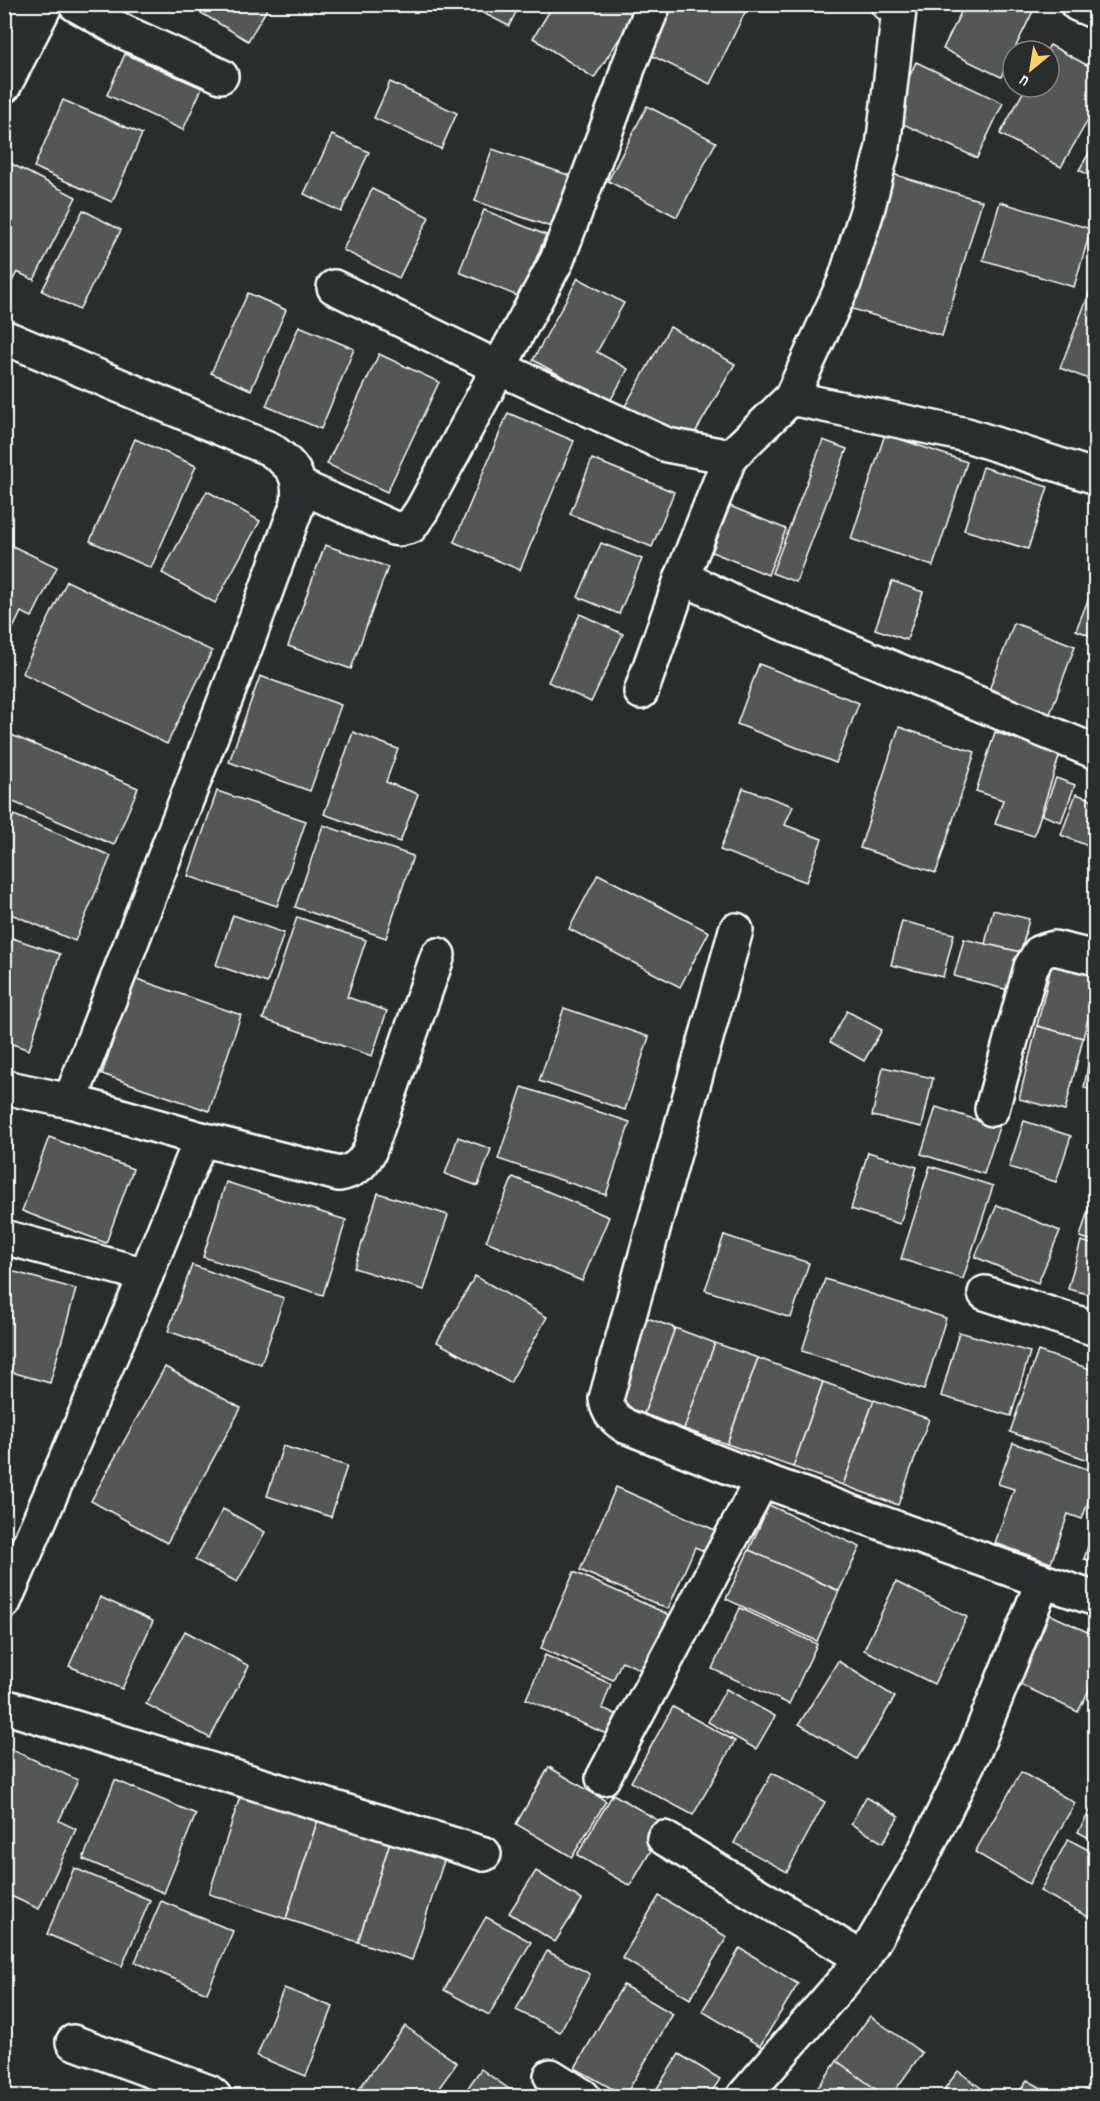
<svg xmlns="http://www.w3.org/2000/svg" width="1100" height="2101" font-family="Dekko,sans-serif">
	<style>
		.building { fill: #555758; stroke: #fff; stroke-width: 1.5 }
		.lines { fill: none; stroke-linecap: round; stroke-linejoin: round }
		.street-casing { stroke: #fff; stroke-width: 38 }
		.street { stroke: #2a2d2e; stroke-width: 33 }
	</style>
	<rect width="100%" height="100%" fill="#2a2d2e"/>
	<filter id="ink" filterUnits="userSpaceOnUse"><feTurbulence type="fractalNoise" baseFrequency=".0167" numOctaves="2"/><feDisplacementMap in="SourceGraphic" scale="12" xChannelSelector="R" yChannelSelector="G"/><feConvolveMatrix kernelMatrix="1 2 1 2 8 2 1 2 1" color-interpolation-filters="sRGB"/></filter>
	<g filter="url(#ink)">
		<g class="building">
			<polygon points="192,4 270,4 248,41 191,7"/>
			<polygon points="465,4 520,4 509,26"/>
			<polygon points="554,4 623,4 636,13 594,78 533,38"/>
			<polygon points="668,4 749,4 710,84 644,52"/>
			<polygon points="965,4 1019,4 1033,11 1001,77 943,49"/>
			<polygon points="1050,45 1096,70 1096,106 1061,167 1000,134 1026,87 1049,87 1049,51 1046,51"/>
			<polygon points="125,54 202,88 183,130 107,95"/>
			<polygon points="916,62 1003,103 977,158 890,118"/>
			<polygon points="390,82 457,113 441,149 374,118"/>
			<polygon points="63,100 142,134 112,202 34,167"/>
			<polygon points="647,106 716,142 677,217 608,181"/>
			<polygon points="332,135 369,152 341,212 304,194"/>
			<polygon points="1096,141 1096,179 1079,170"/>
			<polygon points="492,149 577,178 560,230 475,201"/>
			<polygon points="4,160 76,197 34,280 17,272 4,296"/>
			<polygon points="886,172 982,201 942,336 846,307"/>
			<polygon points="372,189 429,217 399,278 343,250"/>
			<polygon points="1000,202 1091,229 1074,287 983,260"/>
			<polygon points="83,210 121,230 79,310 42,291"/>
			<polygon points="484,210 546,235 520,297 459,272"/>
			<polygon points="1096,276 1096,382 1060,368"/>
			<polygon points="578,278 624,303 597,352 628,369 609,403 533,360"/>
			<polygon points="248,293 286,310 251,390 211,373"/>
			<polygon points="299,326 354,349 321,429 266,406"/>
			<polygon points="670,327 735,364 688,445 624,408"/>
			<polygon points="379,354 439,382 387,492 327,464"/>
			<polygon points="508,413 574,441 520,570 454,542"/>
			<polygon points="885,434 967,462 933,566 851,539"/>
			<polygon points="135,439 196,466 151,568 90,541"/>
			<polygon points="823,440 847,449 796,582 772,573"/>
			<polygon points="592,459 674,492 652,547 570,514"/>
			<polygon points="983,467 1048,487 1028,549 964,530"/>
			<polygon points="207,491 260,521 215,603 162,573"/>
			<polygon points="730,506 786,529 768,575 712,552"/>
			<polygon points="4,542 57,567 32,617 21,612 4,647"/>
			<polygon points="601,543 642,559 619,614 578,597"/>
			<polygon points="325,545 388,567 351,669 288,646"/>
			<polygon points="1096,580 1096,638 1076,630"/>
			<polygon points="67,581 212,651 167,744 22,673"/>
			<polygon points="892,581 923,592 907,640 875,629"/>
			<polygon points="580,614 623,634 591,702 548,682"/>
			<polygon points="1014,623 1075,646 1050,714 989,690"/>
			<polygon points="759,664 859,703 836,763 737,724"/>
			<polygon points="260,676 341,705 310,791 229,762"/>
			<polygon points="899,727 975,752 936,873 860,848"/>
			<polygon points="353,732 398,749 386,782 418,794 400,842 324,814"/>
			<polygon points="995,732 1060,754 1034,836 995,824 1003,800 976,791"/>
			<polygon points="9,734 138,788 114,845 4,798 4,746"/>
			<polygon points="1056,778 1075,785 1061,822 1042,815"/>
			<polygon points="743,788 793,806 785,825 822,839 806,882 720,850"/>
			<polygon points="217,791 306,821 277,906 188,876"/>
			<polygon points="1076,794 1096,801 1096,842 1093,848 1061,835"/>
			<polygon points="14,815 111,856 75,941 4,911 4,839"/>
			<polygon points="323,825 413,856 386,938 295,907"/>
			<polygon points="598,874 709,932 680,987 569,929"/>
			<polygon points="993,910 1029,919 1021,952 985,944"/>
			<polygon points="233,915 284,933 267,983 216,965"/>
			<polygon points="297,917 366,940 347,997 387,1011 372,1056 263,1019"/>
			<polygon points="902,921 954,934 943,977 891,965"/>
			<polygon points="6,936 60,954 29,1050 4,1041"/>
			<polygon points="964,939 1021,952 1012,991 954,976"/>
			<polygon points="1052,963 1096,974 1096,988 1083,1038 1037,1026"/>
			<polygon points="134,978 241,1015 209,1111 102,1074"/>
			<polygon points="564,1008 649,1037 625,1110 539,1081"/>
			<polygon points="847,1011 882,1030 864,1061 830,1042"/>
			<polygon points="1096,1019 1096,1090 1084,1088"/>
			<polygon points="1037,1026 1083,1038 1065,1111 1019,1099"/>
			<polygon points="883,1067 933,1078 922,1127 872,1116"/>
			<polygon points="522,1087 630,1122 606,1195 498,1159"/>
			<polygon points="936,1107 999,1127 984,1174 921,1154"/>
			<polygon points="1024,1121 1071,1136 1056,1182 1009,1167"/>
			<polygon points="49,1137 133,1169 106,1243 22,1211"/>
			<polygon points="458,1137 491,1149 478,1186 445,1174"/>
			<polygon points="4,1141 12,1144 4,1165"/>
			<polygon points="868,1152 917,1167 900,1224 851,1209"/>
			<polygon points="930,1166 993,1186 963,1279 901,1259"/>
			<polygon points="513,1177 609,1217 582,1281 486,1241"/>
			<polygon points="226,1182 346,1220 323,1295 203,1257"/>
			<polygon points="378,1193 448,1215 424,1290 354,1268"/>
			<polygon points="1092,1197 1096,1198 1096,1242 1080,1237"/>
			<polygon points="997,1205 1060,1231 1038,1283 975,1257"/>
			<polygon points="724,1235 809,1263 791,1318 705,1290"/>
			<polygon points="1081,1241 1096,1245 1096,1296 1068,1289"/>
			<polygon points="192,1265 284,1298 261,1364 168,1331"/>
			<polygon points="4,1269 76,1289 50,1383 4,1370"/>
			<polygon points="475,1276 547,1317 510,1383 437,1342"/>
			<polygon points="825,1279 946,1318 924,1390 802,1351"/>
			<polygon points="639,1315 675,1328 644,1414 609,1400"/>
			<polygon points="675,1328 715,1343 684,1429 644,1414"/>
			<polygon points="959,1332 1030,1352 1011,1416 941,1396"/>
			<polygon points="715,1343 758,1358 727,1444 684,1429"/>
			<polygon points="1038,1351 1096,1371 1096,1438 1088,1460 1010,1432"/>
			<polygon points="758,1358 823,1382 793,1467 727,1444"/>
			<polygon points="165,1367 241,1408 167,1543 91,1501"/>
			<polygon points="823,1382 874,1400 843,1485 793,1467"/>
			<polygon points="874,1400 929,1419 898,1505 843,1485"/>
			<polygon points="1013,1443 1096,1472 1096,1480 1082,1519 1068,1514 1051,1563 995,1543 1014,1489 998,1484"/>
			<polygon points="283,1446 347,1466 331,1517 267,1496"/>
			<polygon points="616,1487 715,1530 706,1552 695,1547 668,1609 580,1570"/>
			<polygon points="769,1505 860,1547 839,1591 749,1550"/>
			<polygon points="223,1509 265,1532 237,1582 195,1560"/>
			<polygon points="1096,1520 1096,1562 1084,1559"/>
			<polygon points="749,1550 839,1591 817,1641 726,1599"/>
			<polygon points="574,1572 672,1616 648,1673 622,1661 613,1680 541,1648"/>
			<polygon points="896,1582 967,1617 934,1684 864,1650"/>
			<polygon points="100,1597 153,1621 122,1689 69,1666"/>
			<polygon points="740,1608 817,1644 789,1704 712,1669"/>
			<polygon points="1045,1612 1096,1636 1096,1676 1078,1712 1011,1680"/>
			<polygon points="185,1631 249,1666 210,1738 146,1704"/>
			<polygon points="545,1655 611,1684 602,1708 620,1716 611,1736 526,1699"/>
			<polygon points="838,1661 895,1697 857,1759 799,1724"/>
			<polygon points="726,1689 775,1716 756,1749 708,1722"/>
			<polygon points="673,1707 735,1741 693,1815 631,1782"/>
			<polygon points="4,1746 78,1780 59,1821 76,1829 39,1909 4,1893"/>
			<polygon points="549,1767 606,1801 572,1857 516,1824"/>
			<polygon points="1021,1772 1075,1803 1029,1884 975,1852"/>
			<polygon points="772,1773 825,1802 787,1872 734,1843"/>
			<polygon points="115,1780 196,1814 164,1893 83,1859"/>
			<polygon points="244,1784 321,1810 286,1919 209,1894"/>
			<polygon points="613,1794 666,1825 630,1886 577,1855"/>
			<polygon points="866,1797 899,1816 883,1843 851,1824"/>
			<polygon points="1094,1804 1096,1805 1096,1842 1078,1832"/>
			<polygon points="321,1810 393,1833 358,1942 286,1919"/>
			<polygon points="393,1833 447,1851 412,1960 358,1942"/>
			<polygon points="1068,1839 1096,1854 1096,1907 1090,1918 1040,1891"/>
			<polygon points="74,1868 150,1900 122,1966 47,1934"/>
			<polygon points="536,1871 582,1900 555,1942 509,1913"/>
			<polygon points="659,1896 727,1937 690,1999 622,1958"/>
			<polygon points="161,1901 233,1931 207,1993 135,1962"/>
			<polygon points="486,1917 531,1942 489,2015 444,1990"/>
			<polygon points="740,1948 798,1984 760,2046 702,2011"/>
			<polygon points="547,1951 590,1974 560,2032 516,2010"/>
			<polygon points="623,1985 673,2014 625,2096 575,2068"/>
			<polygon points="284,1988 333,2007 306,2076 257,2056"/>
			<polygon points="870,2016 922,2053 891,2096 885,2096 837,2061"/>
			<polygon points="405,2026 457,2063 433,2096 354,2096"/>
			<polygon points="679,2054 720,2079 709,2096 652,2096"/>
			<polygon points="837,2061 885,2096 812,2096"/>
			<polygon points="481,2069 519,2096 462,2096"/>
			<polygon points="958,2071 992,2096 939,2096"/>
			<polygon points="1027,2080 1056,2096 1017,2096"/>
			<polygon points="1096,2080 1096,2096 1086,2096"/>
		</g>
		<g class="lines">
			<g class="street-casing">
				<g id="street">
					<polyline points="75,4 124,32 221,76"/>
					<polyline points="1077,4 1096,12"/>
					<polyline points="4,11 31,31"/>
					<polyline points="4,86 46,4"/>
					<polyline points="334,287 499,368 667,445 730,457 791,398 844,283 867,211 883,147 899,10 888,4"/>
					<path d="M4,337L270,449C293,466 301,474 298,503L244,651L70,1101"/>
					<polyline points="791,398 967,435 1096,477"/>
					<polyline points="730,457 682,577 739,605 1096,752"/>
					<polyline points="300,486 393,528 399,529 411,526 422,510 557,260 622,88 628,68 654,4"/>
					<polyline points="641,692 682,577"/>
					<path d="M4,1087L70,1101L201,1139L339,1174C354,1171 361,1166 369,1152L438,955"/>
					<polyline points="992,1109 1031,967 1040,952 1054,948 1096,958"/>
					<polyline points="4,1237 146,1275"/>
					<polyline points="985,1293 1096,1329"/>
					<polyline points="762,1480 1043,1581"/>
					<polyline points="4,1602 146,1275 201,1139"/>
					<polyline points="4,1706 484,1854"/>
					<path d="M603,1778L762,1480L625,1426C614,1418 608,1413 606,1399L736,930"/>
					<polyline points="664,1838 863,1959"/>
					<polyline points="73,2042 209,2092 214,2096"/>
					<polyline points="551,2076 583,2096"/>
					<polyline points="744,2096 863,1959 919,1863 975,1749 1043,1581 1096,1599"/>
				</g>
			</g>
			<use href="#street" class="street"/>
		</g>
	</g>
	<rect width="1100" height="2101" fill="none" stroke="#2a2d2e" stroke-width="24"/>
	<rect x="12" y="12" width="1076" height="2077" fill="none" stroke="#fff" stroke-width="2" filter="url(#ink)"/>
	<g transform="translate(1031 69) rotate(210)"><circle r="28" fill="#2a2d2e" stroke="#7f8182" stroke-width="1.5"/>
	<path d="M0-4.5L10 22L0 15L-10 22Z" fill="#ffd166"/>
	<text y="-9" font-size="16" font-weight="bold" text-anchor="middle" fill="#ffffff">U</text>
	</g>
</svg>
